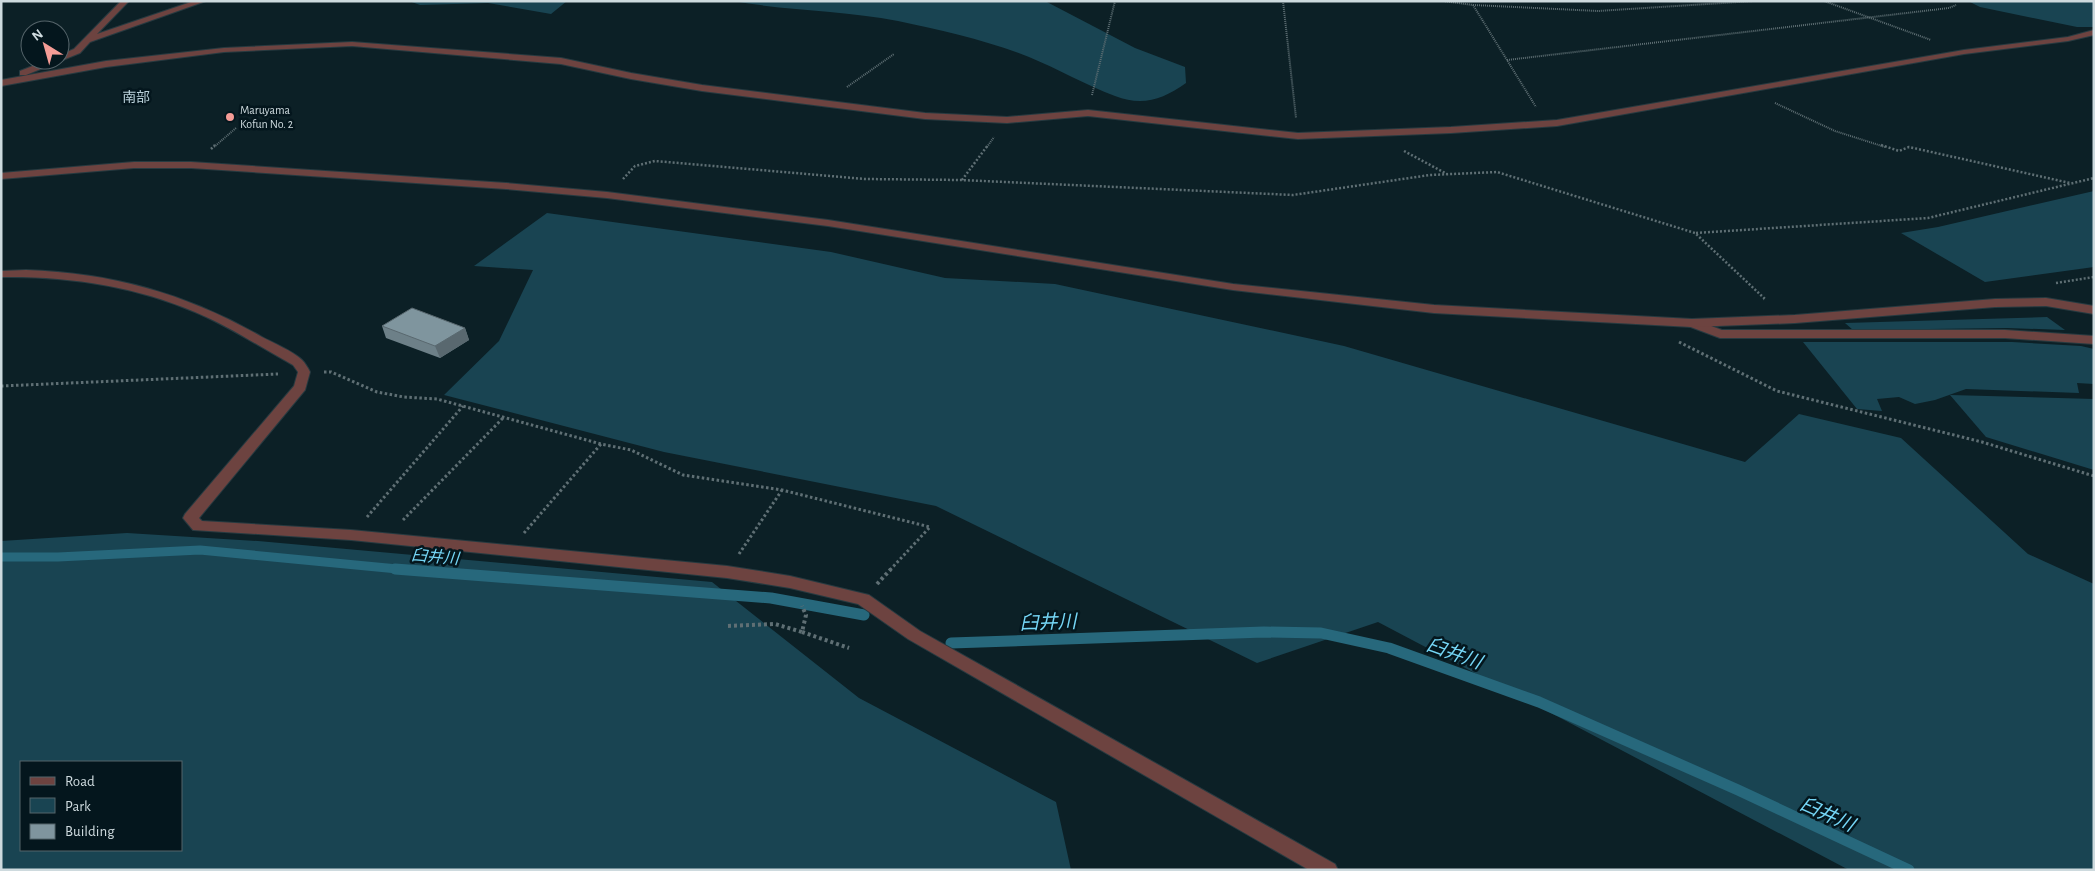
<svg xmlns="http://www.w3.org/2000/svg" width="2095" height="871" font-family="'Alegreya Sans','Noto Sans JP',sans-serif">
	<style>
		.green { fill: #194452; fill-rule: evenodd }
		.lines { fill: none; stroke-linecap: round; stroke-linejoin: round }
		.stream-far1 { stroke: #27687c; stroke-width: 9 }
		.stream { stroke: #27687c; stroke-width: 11 }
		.minor-casing { stroke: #273a40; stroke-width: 2 }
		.tertiary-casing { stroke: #273a40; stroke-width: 2 }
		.path-far3 { stroke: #5f6f74; stroke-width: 2; stroke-dasharray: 1 1; stroke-linecap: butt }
		.path-far2 { stroke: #5f6f74; stroke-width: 2.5; stroke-dasharray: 2 2; stroke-linecap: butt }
		.path-far1 { stroke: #5f6f74; stroke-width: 3; stroke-dasharray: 2.5 2.5; stroke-linecap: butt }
		.path { stroke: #5f6f74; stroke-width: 4; stroke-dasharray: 3 3; stroke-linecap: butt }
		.minor { fill: #6d4340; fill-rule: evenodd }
		.tertiary { fill: #6d4340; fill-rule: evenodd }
		.wall { fill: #6d8088 }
		.shaded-wall { fill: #59686f }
		.building { fill: #7f959e; stroke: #59686f }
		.poi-dot { fill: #f59c96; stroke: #04161d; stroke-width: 2 }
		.labels { text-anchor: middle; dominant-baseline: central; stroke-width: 5; stroke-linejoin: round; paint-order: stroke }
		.far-poi-label { font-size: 12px; fill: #cedade; stroke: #04161d; text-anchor: start }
		.far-neighbourhood-label { font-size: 14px; fill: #bbd2db; stroke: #04161d }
		.water-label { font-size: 16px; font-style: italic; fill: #75d6f6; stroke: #04161d }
		.near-water-label { font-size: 19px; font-style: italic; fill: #75d6f6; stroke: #04161d }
	</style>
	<rect width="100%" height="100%" fill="#0c2026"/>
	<g class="green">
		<polygon points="409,1 567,1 551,14 488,3 420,5"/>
		<path d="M733,1H1045L1135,48L1185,67L1186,83C1163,99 1143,107 1115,96C1086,85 1058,69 1029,57C989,41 941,30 898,21C843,10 788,11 733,1Z"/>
		<polygon points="1968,1 2094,1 2094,27 2077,27 1980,7"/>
		<polygon points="2094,191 2094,267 1985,282 1901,233 1938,227"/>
		<polygon points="547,213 831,252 945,278 1055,284 1344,346 1745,462 1799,414 1901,438 2028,554 2094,584 2094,870 1849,870 1378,622 1257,663 936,506 664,452 444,395 499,341 533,270 474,266"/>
		<polygon points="2047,317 2065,330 2007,328 1853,330 1845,323"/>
		<polygon points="1803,342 2012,342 2081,346 2094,349 2094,384 2077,383 2079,393 1966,389 1935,400 1915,404 1899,397 1877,399 1882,411 1857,409"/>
		<polygon points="1950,395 2094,399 2094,470 1986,437"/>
		<path d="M127,533L258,541L712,582L859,698L1056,802L1071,870H1V541ZM181,762V850H21V762Z"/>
	</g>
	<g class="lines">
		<polyline class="stream-far1" points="1,557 58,557 200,550 408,570"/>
		<g class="stream">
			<polyline points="395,569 771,598 864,615"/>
			<polyline points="951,643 1264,632 1321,633 1389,648 1539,702 1738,790 1909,870"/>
		</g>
		<g class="minor-casing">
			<g id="minor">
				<polygon points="121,1 129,1 97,34 194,1 206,1 90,42 80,53 26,75 20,75 20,71 48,60 60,60 60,55 74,49"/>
				<polygon points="2094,30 2094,35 2068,41 1964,54 1557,126 1451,133 1298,139 1088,116 1007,123 925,119 702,91 631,79 561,64 352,46 224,52 106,67 1,86 1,80 106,61 224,48 352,42 561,58 631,73 702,85 925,113 1007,117 1088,110 1298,133 1451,127 1557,120 1964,50 2068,37"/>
				<path d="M26,270C113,273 187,294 262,337C273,343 293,351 302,360C305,363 308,368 310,372L305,390L199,518L202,521L351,530L727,566L790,576L869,595L920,631L1335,864L1338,870H1309L908,639L858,604L790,588L727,578L351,540L193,530L183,518L185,514L294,386L298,372L293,365C260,347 229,326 195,312C134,286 68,276 1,277V271Z"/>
				<polygon points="1692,319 1722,330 2005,330 2094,336 2094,344 2005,338 1720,338 1688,326 1686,323 1688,320"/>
			</g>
		</g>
		<g class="tertiary-casing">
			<polygon id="tertiary" points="134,162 191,162 506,183 607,192 828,220 1233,284 1434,305 1692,319 1795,315 1995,299 2046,298 2094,306 2094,314 2046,306 1995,307 1795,323 1692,327 1434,313 1233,290 828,226 607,198 506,189 191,168 134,168 1,179 1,173"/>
		</g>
		<g class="path-far3">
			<polyline points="1283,1 1296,118"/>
			<polyline points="1443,1 1473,5 1536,107"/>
			<polyline points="1824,1 1931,40"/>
			<polyline points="1473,5 1598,11 1754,1"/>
			<polyline points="1507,60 1949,8 1956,5"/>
			<polyline points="847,87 894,54"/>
			<polyline points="1092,95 1115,1"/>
			<polyline points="1775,103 1835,131 1885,147"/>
			<polyline points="214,147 236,128"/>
			<polyline points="987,147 994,137"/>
		</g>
		<g class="path-far2">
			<polyline points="1881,145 1899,151 1909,147 2070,183"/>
			<polyline points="211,149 215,145"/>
			<polyline points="1404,151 1447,174"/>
			<polyline points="623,179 635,166 655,161 865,179 961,180 1293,195 1430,175 1497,172 1695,233 1765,299 1763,299"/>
			<polyline points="962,180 988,145"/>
			<polyline points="1696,233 1928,218 2094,178"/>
			<polyline points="2056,283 2094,277"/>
		</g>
		<g class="path-far1">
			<polyline points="1679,342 1777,391 1982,442 2094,476"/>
			<polyline points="324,372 331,372 377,392 404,397 437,399 601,444 631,450 683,475 782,490 930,527 890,570"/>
			<polyline points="1,386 278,374"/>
			<polyline points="367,517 463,406"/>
			<polyline points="403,520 504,417"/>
			<polyline points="524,533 601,444"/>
			<polyline points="739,554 782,490"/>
		</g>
		<g class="path">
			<polyline points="877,584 891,569"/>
			<polyline points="728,626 775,624 802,632 806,615 802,606"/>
			<polyline points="802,632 849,648"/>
		</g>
		<use href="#minor" class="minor"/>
		<use href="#tertiary" class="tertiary"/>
	</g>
	<polygon class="wall" points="382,326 465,328 469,340 440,358 386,338"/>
	<polygon class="shaded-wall" points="465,328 469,340 440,358 435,346"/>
	<polygon class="building" points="412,308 465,328 435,346 382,326"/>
	<circle class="poi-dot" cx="230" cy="117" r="5"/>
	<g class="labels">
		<g class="far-poi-label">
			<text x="240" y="110">Maruyama<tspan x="240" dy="14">Kofun No. 2</tspan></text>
		</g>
		<g class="far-neighbourhood-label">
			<text x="136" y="98">南部</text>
		</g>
		<g class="water-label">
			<text transform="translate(435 557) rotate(5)">臼井川</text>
		</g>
		<g class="near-water-label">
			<text transform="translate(1048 623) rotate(-2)">臼井川</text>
			<text transform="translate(1454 654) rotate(20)">臼井川</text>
			<text transform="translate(1827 815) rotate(24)">臼井川</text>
		</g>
	</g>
	<rect width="2095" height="871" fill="none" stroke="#cedade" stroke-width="5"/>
	<rect x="20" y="761" width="162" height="90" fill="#04161d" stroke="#55646a"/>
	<rect x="30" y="777" width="25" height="8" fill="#6d4340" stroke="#55646a"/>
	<text x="65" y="786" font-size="15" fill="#cedade">Road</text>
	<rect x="30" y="798" width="25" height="15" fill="#194452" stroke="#55646a"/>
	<text x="65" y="811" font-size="15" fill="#cedade">Park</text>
	<rect x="30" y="824" width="25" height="15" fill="#7f959e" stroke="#55646a"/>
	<text x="65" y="836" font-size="15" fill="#cedade">Building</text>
	<g transform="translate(45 45) rotate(323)"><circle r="24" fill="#04161d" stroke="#55646a"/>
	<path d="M0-4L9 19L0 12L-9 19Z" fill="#f59c96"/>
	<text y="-8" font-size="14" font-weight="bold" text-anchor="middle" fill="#cedade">N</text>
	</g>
</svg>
